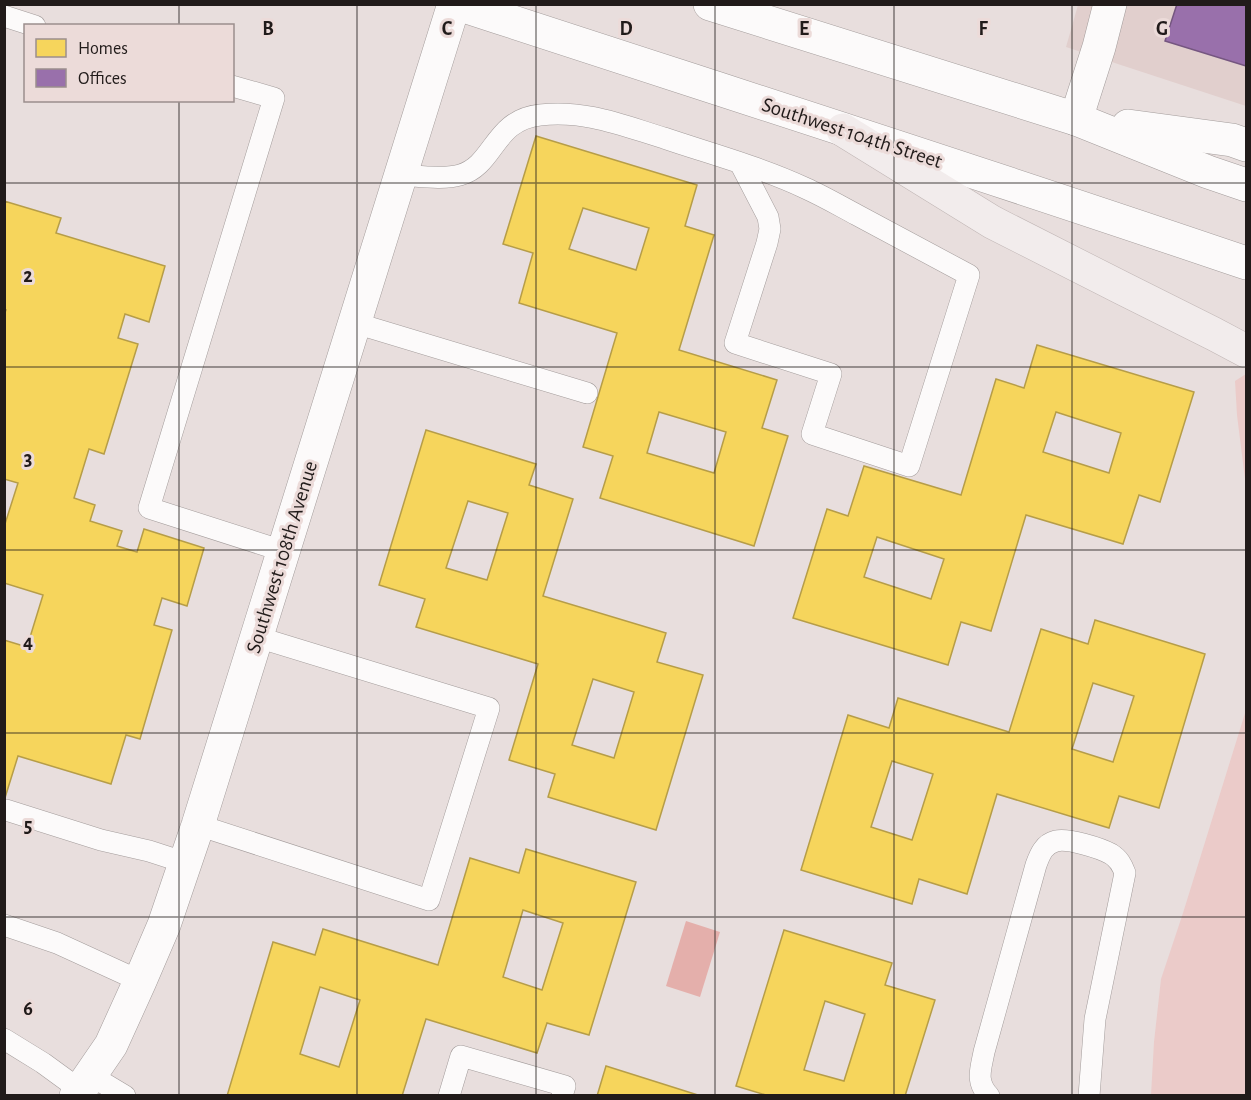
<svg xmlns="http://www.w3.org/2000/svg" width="1251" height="1100" font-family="'Alegreya Sans',sans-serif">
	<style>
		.built { fill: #e1cfcd }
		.green { fill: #ebcbc9 }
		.water { fill: #e4afab }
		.homes { fill: #f6d55c; stroke: #b69d48; stroke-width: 1.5; fill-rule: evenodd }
		.offices { fill: #9970ab; stroke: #755680; stroke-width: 1.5 }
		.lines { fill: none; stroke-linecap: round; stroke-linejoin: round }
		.service-casing { stroke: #a39c9b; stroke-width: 22 }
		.minor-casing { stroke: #a39c9b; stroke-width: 34 }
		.tertiary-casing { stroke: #a39c9b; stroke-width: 34 }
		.secondary-casing { stroke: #a39c9b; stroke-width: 34 }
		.motorway-casing { stroke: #c0b6b5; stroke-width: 34 }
		.service { stroke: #fcfafa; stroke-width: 21 }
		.minor { stroke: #fcfafa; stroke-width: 33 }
		.tertiary { stroke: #fcfafa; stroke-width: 33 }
		.secondary { stroke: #fcfafa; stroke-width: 33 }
		.motorway { stroke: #f2ecec; stroke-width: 33 }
		.grid { fill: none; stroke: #211b1a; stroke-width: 1.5; stroke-opacity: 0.55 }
		.labels { text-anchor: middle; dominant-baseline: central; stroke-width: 6; stroke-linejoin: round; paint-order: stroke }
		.street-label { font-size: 21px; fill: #211b1a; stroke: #ecdbd9 }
		.grid-label { font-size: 20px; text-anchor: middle; font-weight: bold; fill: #211b1a; stroke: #ecdbd9; stroke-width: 6; stroke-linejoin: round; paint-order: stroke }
	</style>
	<rect width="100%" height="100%" fill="#e8dedd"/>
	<polygon class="built" points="1078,5 1246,5 1246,106 1066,47"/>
	<g class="green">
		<polygon points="1246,374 1246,487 1237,415 1235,381"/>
		<polygon points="1246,710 1246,1095 1151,1095 1154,1042 1161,979 1183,913"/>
	</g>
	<polygon class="water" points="686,921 720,932 700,997 666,986"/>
	<g class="homes">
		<path d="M536,136L697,185L685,226L714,235L679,350L777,380L762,428L788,436L754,546L600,498L613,456L583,447L617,333L519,303L533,253L503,244ZM583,208L649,228L636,270L569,249ZM659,412L726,432L714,473L647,453Z"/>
		<polygon points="4,201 61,218 56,233 165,266 149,322 125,314 118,338 138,344 104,454 89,449 74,498 95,505 90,521 122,531 117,546 137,552 144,529 204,548 187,606 162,598 154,625 172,630 140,739 126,735 111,784 18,756 4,801 4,640 27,647 43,595 4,583 4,527 18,483 4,479 4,315 6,310 4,310"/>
		<path d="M1037,345L1194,392L1160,502L1139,495L1123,544L1026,515L991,631L961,622L948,665L793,618L827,509L848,516L864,466L961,495L996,379L1024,388ZM1056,412L1121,433L1109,473L1043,452ZM877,537L944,559L931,599L864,577Z"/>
		<path d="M426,430L536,464L529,485L573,499L543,596L666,633L657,662L703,675L656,830L548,797L555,774L509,760L538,664L416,627L425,599L379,585ZM468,501L508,513L487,580L446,568ZM593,679L634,692L614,758L572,745Z"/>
		<path d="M1095,620L1205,654L1159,808L1119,796L1109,828L997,794L967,894L919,879L912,904L801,870L848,715L889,728L898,698L1009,732L1041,629L1088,644ZM1093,683L1134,696L1113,762L1072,749ZM892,761L933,774L912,840L871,827Z"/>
		<path d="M526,849L636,882L589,1035L547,1023L537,1053L426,1019L402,1096H227L273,942L315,955L323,929L438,965L470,858L519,873ZM523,910L563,923L542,990L503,977ZM320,987L360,1000L339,1067L300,1054Z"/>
		<path d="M784,930L892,963L885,985L935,1000L905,1096H769L736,1086ZM825,1001L865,1014L844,1081L804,1070Z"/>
		<polygon points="606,1066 701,1096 597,1096"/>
	</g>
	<polygon class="offices" points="1177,4 1246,4 1246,66 1165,41"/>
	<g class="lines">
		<g class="service-casing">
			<g id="service">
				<polyline points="4,16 35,26"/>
				<polyline points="232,86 274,98 149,508 283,551"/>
				<path d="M401,175C419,176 443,180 460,175C495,165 493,120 540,115C586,110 621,125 664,138C711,154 760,167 805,188C823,196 840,206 857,215C895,235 932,255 969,275L909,466L812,434L831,374L735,343L767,243L770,229L768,217L740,163"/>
				<polyline points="355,323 587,393"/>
				<polyline points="6,810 101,840 149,851 186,863"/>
				<polyline points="198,825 429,900 489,708 257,637"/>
				<polyline points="4,925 57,943 140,981"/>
				<polyline points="4,1039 43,1063 80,1090"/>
				<polyline points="90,1075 125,1096"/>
				<polyline points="449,1096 461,1056 565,1086 562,1096"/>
				<path d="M989,1096C975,1081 981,1069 984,1052L1036,865C1040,854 1044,844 1056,841C1068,838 1100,848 1111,854C1119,859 1122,865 1125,873L1095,1019L1089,1096"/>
			</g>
		</g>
		<g class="minor-casing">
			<polyline id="minor" points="1076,119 1099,47 1110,4"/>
		</g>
		<g class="tertiary-casing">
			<polyline id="tertiary" points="76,1096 111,1045 140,981 164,925 198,825 454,4"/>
		</g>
		<g class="secondary-casing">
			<g id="secondary">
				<path d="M458,4C721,90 985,174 1246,263"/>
				<polyline points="710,4 1076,119 1208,172 1246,185"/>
				<polyline points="1128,126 1232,140 1246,145"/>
			</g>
		</g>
		<g class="motorway-casing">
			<polyline id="motorway" points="843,130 992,222 1122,288 1214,334 1246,351"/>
		</g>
		<use href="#service" class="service"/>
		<use href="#minor" class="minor"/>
		<use href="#tertiary" class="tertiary"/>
		<use href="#secondary" class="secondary"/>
		<use href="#motorway" class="motorway"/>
	</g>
	<path class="grid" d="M179,4V26M357,4V1096M536,4V1096M715,4V1096M894,4V1096M1072,4V1096M179,100V1096M4,183H1246M4,367H1246M4,550H1246M4,733H1246M4,917H1246"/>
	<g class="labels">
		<g class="street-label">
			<text transform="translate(852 133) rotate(18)">Southwest 104th Street</text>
			<text transform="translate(282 557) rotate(-73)">Southwest 108th Avenue</text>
		</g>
	</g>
	<g class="grid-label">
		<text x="268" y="35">B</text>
		<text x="447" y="35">C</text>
		<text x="626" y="35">D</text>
		<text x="804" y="35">E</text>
		<text x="983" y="35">F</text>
		<text x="1162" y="35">G</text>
		<text x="28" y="282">2</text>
		<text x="28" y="465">3</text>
		<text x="28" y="648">4</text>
		<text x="28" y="832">5</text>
		<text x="28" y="1015">6</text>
	</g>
	<rect width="1251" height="1100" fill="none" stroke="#211b1a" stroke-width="12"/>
	<rect x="24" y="24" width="210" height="78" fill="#ecdbd9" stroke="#9b8e8d" stroke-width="1.5"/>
	<rect x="36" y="39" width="30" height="18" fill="#f6d55c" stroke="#9b8e8d" stroke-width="1.5"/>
	<text x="78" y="54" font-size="18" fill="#211b1a">Homes</text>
	<rect x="36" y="69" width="30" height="18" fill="#9970ab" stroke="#9b8e8d" stroke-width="1.5"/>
	<text x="78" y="84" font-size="18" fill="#211b1a">Offices</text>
</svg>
